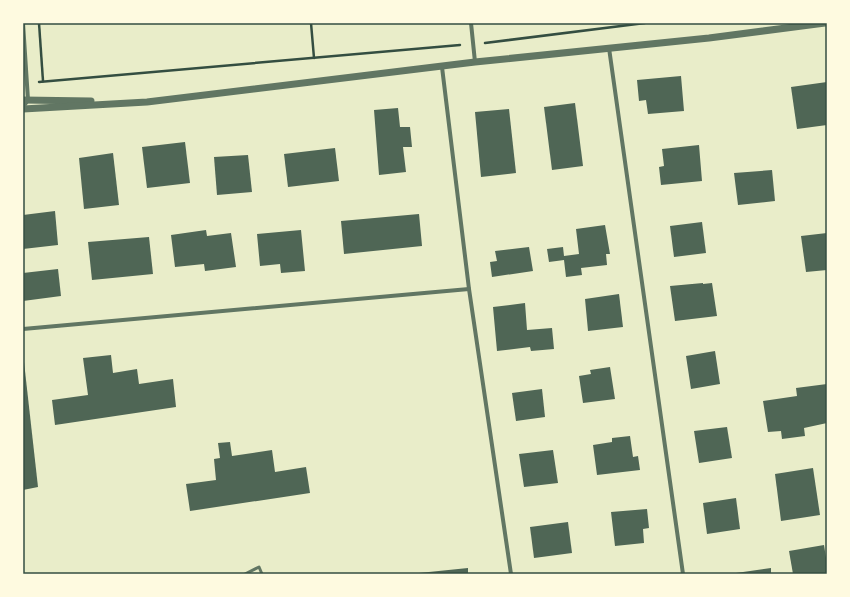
<svg xmlns="http://www.w3.org/2000/svg" width="850" height="597" font-family="'Sofia Sans Condensed',sans-serif">
	<style>
		.building { fill: #4f6655 }
		.lines { fill: none; stroke-linecap: round; stroke-linejoin: round }
		.path { stroke: #344e41; stroke-width: 2.5 }
		.service { stroke: #617663; stroke-width: 3 }
		.minor { stroke: #617663; stroke-width: 4 }
		.tertiary { stroke: #617663; stroke-width: 7 }
		.neatline { fill: none; stroke: #344e41; stroke-width: 1.5 }
	</style>
	<rect width="100%" height="100%" fill="#e9edc9"/>
	<g class="building">
		<polygon points="681,76 684,111 648,114 646,100 639,101 637,80"/>
		<polygon points="827,82 827,125 797,129 791,87"/>
		<polygon points="575,103 583,166 552,170 544,107"/>
		<polygon points="398,108 400,127 410,127 412,147 403,147 406,172 379,175 374,110"/>
		<polygon points="509,109 516,173 481,177 475,112"/>
		<polygon points="185,142 190,183 147,188 142,147"/>
		<polygon points="699,145 702,181 661,185 659,167 664,166 662,149"/>
		<polygon points="335,148 339,181 288,187 284,154"/>
		<polygon points="113,153 119,205 84,209 79,158"/>
		<polygon points="248,155 252,192 217,195 214,157"/>
		<polygon points="772,170 775,201 738,205 734,173"/>
		<polygon points="55,211 58,245 23,249 23,215"/>
		<polygon points="419,214 422,246 344,254 341,221"/>
		<polygon points="702,222 706,253 674,257 670,226"/>
		<polygon points="605,225 610,254 606,254 607,265 581,268 582,275 566,277 564,260 549,262 547,249 563,247 564,256 579,254 576,229"/>
		<polygon points="206,230 207,236 231,233 236,267 205,271 204,264 175,267 171,235"/>
		<polygon points="301,230 305,271 281,273 280,264 260,266 257,234"/>
		<polygon points="827,233 827,270 806,272 801,236"/>
		<polygon points="149,237 153,274 92,280 88,242"/>
		<polygon points="529,247 533,271 492,277 490,262 497,261 495,251"/>
		<polygon points="58,269 61,296 23,301 23,273"/>
		<polygon points="703,283 703,284 712,283 717,316 675,321 670,286"/>
		<polygon points="619,294 623,327 588,331 585,299"/>
		<polygon points="525,303 527,330 552,328 554,349 531,351 530,347 497,351 493,307"/>
		<polygon points="715,351 720,384 691,389 686,356"/>
		<polygon points="111,355 113,373 137,369 139,384 173,379 176,407 55,425 52,400 88,395 83,358"/>
		<polygon points="23,362 24,362 38,487 23,490"/>
		<polygon points="610,367 615,399 583,403 579,376 591,374 590,370"/>
		<polygon points="827,384 827,423 804,428 805,436 782,439 781,431 768,432 763,401 797,396 796,388"/>
		<polygon points="542,389 545,417 516,421 512,393"/>
		<polygon points="727,427 732,458 699,463 694,431"/>
		<polygon points="630,436 633,457 638,456 640,470 597,475 593,445 612,442 612,438"/>
		<polygon points="230,442 232,456 272,450 275,472 306,467 310,493 190,511 186,484 216,480 214,459 220,458 218,443"/>
		<polygon points="553,450 558,483 524,487 519,454"/>
		<polygon points="813,468 820,515 781,521 775,474"/>
		<polygon points="736,498 740,529 707,534 703,503"/>
		<polygon points="647,509 649,528 643,529 644,543 615,546 611,512"/>
		<polygon points="568,522 572,553 534,558 530,527"/>
		<polygon points="824,545 827,564 827,574 793,574 789,551"/>
		<polygon points="468,568 468,574 419,574 419,573"/>
		<polygon points="771,568 771,574 736,574 736,573"/>
	</g>
	<g class="lines">
		<g class="path">
			<polyline points="39,23 43,81"/>
			<polyline points="311,23 314,58"/>
			<polyline points="485,43 645,23"/>
			<polyline points="39,82 460,45"/>
		</g>
		<polyline class="service" points="245,574 259,567 262,574"/>
		<g class="minor">
			<polyline points="471,23 475,62"/>
			<polyline points="609,48 683,574"/>
			<polyline points="442,67 469,289 511,574"/>
			<polyline points="23,107 28,100 23,23"/>
			<polyline points="23,329 469,289"/>
		</g>
		<g class="tertiary">
			<polyline points="23,100 91,101"/>
			<polyline points="23,109 147,102 475,62 709,38 825,23"/>
		</g>
	</g>
	<rect width="850" height="597" fill="none" stroke="#fefae0" stroke-width="48"/>
	<rect x="24" y="24" width="802" height="549" class="neatline"/>
</svg>
